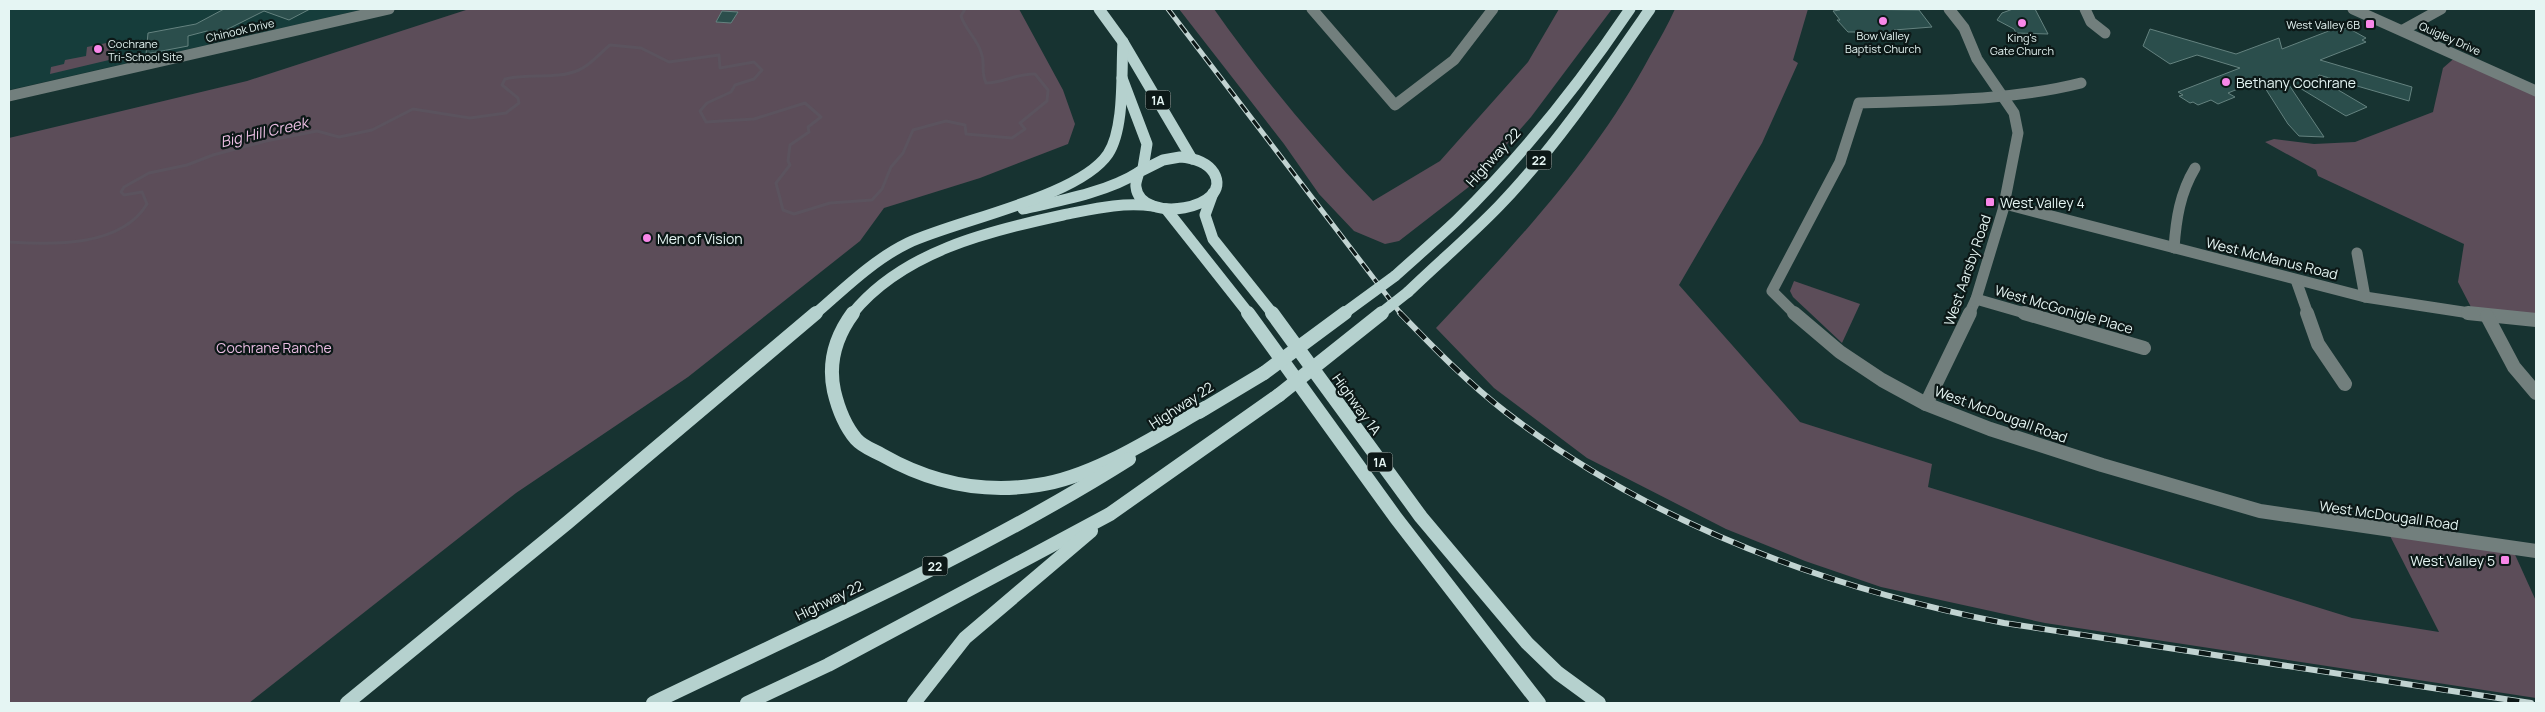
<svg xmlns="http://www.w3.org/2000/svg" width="2545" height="712" font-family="Manrope,sans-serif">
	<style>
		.built { fill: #163d3b }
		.green { fill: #5c4d59 }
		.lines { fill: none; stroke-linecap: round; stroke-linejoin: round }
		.stream { stroke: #5b535e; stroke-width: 3 }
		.building { fill: #2b4e4c; stroke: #64827f }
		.minor-far1 { stroke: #727f7d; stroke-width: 11 }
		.minor { stroke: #727f7d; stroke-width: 14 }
		.major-far1 { stroke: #b5d1ce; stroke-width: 11 }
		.major { stroke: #b5d1ce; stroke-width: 14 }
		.rail-far1-casing { stroke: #c1d3d1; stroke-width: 5 }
		.rail-casing { stroke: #c1d3d1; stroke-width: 6 }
		.rail-far1 { stroke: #0c1817; stroke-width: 3; stroke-dasharray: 10; stroke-linecap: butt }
		.rail { stroke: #0c1817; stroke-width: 4.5; stroke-dasharray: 12; stroke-linecap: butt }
		.major-bridge-far1 { stroke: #b5d1ce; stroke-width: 11 }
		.major-bridge { stroke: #b5d1ce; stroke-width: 14 }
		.poi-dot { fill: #f987e9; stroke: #0c1817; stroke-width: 2 }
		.labels { text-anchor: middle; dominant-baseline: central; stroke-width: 4.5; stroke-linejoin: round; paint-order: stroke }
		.far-poi-label { font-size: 11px; fill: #e5f5f3; stroke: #0c1817 }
		.far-street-label { font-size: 11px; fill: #e5f5f3; stroke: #0c1817 }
		.shield { fill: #0c1817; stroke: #a4b3b1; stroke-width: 1 }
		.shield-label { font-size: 12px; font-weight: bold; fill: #e5f5f3 }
		.poi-label { font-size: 14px; fill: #e5f5f3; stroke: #0c1817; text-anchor: start }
		.street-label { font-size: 14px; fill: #e5f5f3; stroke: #0c1817 }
		.park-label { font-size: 14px; fill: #ebbde3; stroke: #0c1817 }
		.water-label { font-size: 15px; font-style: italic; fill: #edbfe4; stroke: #0c1817 }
	</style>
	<rect width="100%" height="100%" fill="#173331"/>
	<polygon class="built" points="9,9 365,9 9,90"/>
	<g class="green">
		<polygon points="469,9 1019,9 1063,90 1075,124 1068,144 980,178 884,208 860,241 688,377 516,493 249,703 9,703 9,138 247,81"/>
		<path d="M1179,9H1214C1262,77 1315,141 1373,201L1440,161L1528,62L1559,9H1612L1531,117L1470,186L1399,241L1385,244L1354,231L1319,194L1284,144Z"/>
		<path d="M1675,9H1808L1793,60L1798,63L1762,143L1679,285L1800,422L1932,464L1928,487L2352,618L2439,632L2387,530L2512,548L2536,601V698L2045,623L1881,587L1805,561L1726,529L1587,458L1494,388L1436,328C1516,243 1595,159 1650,56C1659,40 1668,25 1675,9Z"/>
		<polygon points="116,41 114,53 110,54 109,60 50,74 51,67 64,64 65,60 86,56 87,47"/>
		<polygon points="2458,55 2536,91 2536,320 2472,309 2458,282 2464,244 2318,176 2316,170 2265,142 2274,139 2314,144 2355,142 2433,112 2443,68"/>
		<polygon points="1794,281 1860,304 1842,343 1793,297 1790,291"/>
	</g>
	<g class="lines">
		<path class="stream" d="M9,242C53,245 121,247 147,204L142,192L124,195L121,192L124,187L149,173L187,165L213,155L266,141L317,131L339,137L372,130L413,109L470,118L506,113L519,103L518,98L502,85L505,79C529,73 556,80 579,70C591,65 600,53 610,45L641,48L669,62L719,55L720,68L754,62L762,70L754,79L735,85L731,92L707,103L700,111L706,122L754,119L805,103L821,117L808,127L809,132L790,145L788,161L790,165L776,183L783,210L794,214L830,203L872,200L882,189L891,167L903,153L913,130L946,121L965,125L966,134L1012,138L1025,129L1020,123L1047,101L1048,90L1035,74C1018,73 1003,83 986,83C980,70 986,64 981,52C977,39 965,29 961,16L965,9"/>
	</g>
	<g class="building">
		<polygon points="224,9 310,9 289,20 264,11 216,35 207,31 188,36 188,46 146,54 148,33 196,24"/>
		<polygon points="1839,9 1919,10 1932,27 1894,30 1896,33 1884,34 1856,34 1855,32 1848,32 1837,20 1840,20 1833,11 1840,10"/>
		<polygon points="2013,9 2035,9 2048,34 2016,33 2014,29 1997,20 2002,13"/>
		<polygon points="722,11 738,12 731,23 716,22"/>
		<polygon points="2339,27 2343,29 2348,28 2366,38 2362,40 2366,42 2320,60 2412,87 2409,101 2319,75 2318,78 2367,107 2346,116 2285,79 2324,137 2299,136 2288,124 2260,80 2228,93 2235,97 2218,104 2211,100 2198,105 2193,102 2190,103 2179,96 2183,95 2178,92 2240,68 2197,55 2170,64 2143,46 2150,29 2236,54 2279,38 2282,49"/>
	</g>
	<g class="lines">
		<g class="minor-far1">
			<polyline points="1312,9 1395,105 1454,60 1493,9"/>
			<polyline points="1949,9 1964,28 1977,59 2014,113 2018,133 2003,210 1976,299 1969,314"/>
			<polyline points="2085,9 2091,22 2105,33"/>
			<polyline points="2353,9 2536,91"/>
			<polyline points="2403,30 2441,9"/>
			<polyline points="9,96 389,9"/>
			<polyline points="2005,204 2365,297 2476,314"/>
			<path d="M2174,248C2176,219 2180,193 2195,168"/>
			<polyline points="2357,253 2365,297"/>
			<polyline points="2296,280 2308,314"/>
			<polyline points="1976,299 2028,314"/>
			<path d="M1795,314L1772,291L1840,162L1859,103C1932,100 2010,101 2081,83"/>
		</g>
		<g class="minor">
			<polyline points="1794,313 1840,352 1882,380 1926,404 1990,429 2102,465 2260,511 2536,551"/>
			<polyline points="2024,313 2144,348"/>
			<polyline points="2307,313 2318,344 2345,384"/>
			<polyline points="2468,313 2536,320"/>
			<polyline points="2487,316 2514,367 2536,393"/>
			<polyline points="1926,404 1970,313"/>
		</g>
		<g class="major-far1">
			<polyline points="1099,9 1123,42 1192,159"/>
			<polyline points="1122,78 1147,144 1143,168"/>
			<path d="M1180,157C1193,158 1207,162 1214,173C1235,209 1140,225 1136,187C1135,183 1138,176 1139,172L1163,160Z"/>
			<polyline points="1213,193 1205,215 1213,239 1273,314"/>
			<path d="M1023,209C1059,201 1108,192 1139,172"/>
			<polyline points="1166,209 1249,314"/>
			<path d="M1395,276C1416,257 1437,239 1457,220C1521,157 1580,83 1630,9"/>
			<path d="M1408,292C1438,263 1470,236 1499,206C1554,149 1605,74 1650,9"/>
			<path d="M815,314C844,289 873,260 908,243C957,220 1079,197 1108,154C1125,128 1121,73 1123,42"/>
			<path d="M852,314C902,252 988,231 1063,215C1094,209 1120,202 1153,206"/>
		</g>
		<g class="major">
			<path d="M853,313C836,336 828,363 834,391C838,408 845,426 856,439C863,447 873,450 882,455C931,483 982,494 1038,485C1094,477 1156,436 1205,408"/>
			<polyline points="1248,313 1396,518 1539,703"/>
			<polyline points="1272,313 1421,517 1527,643 1558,673 1599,703"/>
			<polyline points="1199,412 1264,373"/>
			<polyline points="347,703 567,523 816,313"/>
			<path d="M653,703C813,626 978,554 1129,459"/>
			<polyline points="747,703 828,665 1110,514 1279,395"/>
			<polyline points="914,703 965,638 1091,531"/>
		</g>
		<g class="rail-far1-casing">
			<polyline id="rail-far1" points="1168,9 1401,314"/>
		</g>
		<g class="rail-casing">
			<path id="rail" d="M1400,313C1434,348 1468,383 1507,413C1652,524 1826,588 2004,623L2531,703"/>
		</g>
		<use href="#rail-far1" class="rail-far1"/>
		<use href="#rail" class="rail"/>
		<g class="major-bridge-far1">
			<polyline points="1343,314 1395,276"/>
			<polyline points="1380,314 1408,292"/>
		</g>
		<g class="major-bridge">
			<polyline points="1264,373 1345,313"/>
			<polyline points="1279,395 1382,313"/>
		</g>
	</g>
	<g class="poi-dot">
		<circle cx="1883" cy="21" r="5"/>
		<circle cx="2022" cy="23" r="5"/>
		<rect x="2365" y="19" width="10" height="10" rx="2.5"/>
		<circle cx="98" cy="49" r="5"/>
		<circle cx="2226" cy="82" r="5"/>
		<rect x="1985" y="197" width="10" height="10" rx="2.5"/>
		<circle cx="647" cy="238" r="5"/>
		<rect x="2500" y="555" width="10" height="10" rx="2.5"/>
	</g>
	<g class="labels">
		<g class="far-poi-label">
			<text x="2360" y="24" text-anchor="end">West Valley 6B</text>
			<text x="1883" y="35">Bow Valley<tspan x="1883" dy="13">Baptist Church</tspan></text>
			<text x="2022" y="37">King's<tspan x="2022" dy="13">Gate Church</tspan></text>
			<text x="108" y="43" text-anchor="start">Cochrane<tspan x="108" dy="13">Tri-School Site</tspan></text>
		</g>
		<g class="far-street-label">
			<text transform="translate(240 30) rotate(-13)">Chinook Drive</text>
			<text transform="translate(2450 38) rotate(24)">Quigley Drive</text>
		</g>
		<g class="shield">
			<rect x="1145.5" y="90.5" width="25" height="19" rx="4"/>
			<rect x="1526.5" y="150.5" width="25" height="19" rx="4"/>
			<rect x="1367.5" y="452.5" width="25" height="19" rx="4"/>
			<rect x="922.5" y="556.5" width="25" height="19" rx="4"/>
		</g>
		<g class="shield-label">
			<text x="1158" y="100">1A</text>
			<text x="1539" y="160">22</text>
			<text x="1380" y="462">1A</text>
			<text x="935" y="566">22</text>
		</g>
		<g class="poi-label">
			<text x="2236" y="82">Bethany Cochrane</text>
			<text x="2000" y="202">West Valley 4</text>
			<text x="657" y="238">Men of Vision</text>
			<text x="2495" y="560" text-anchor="end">West Valley 5</text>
		</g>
		<g class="street-label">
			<text transform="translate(1493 157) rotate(-48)">Highway 22</text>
			<text transform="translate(2272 258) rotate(14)">West McManus Road</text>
			<text transform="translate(1967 270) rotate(-71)">West Aarsby Road</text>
			<text transform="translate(2064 309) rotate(16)">West McGonigle Place</text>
			<text transform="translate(1357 404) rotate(54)">Highway 1A</text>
			<text transform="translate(1181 405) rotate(-33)">Highway 22</text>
			<text transform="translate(2001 414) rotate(20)">West McDougall Road</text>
			<text transform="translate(2389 515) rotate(8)">West McDougall Road</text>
			<text transform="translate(829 600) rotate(-26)">Highway 22</text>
		</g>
		<g class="park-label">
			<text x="274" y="347">Cochrane Ranche</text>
		</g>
		<g class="water-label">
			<text transform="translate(264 132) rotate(-13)">Big Hill Creek</text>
		</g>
	</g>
	<rect width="2545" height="712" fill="none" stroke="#e5f5f3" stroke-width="20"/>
</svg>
